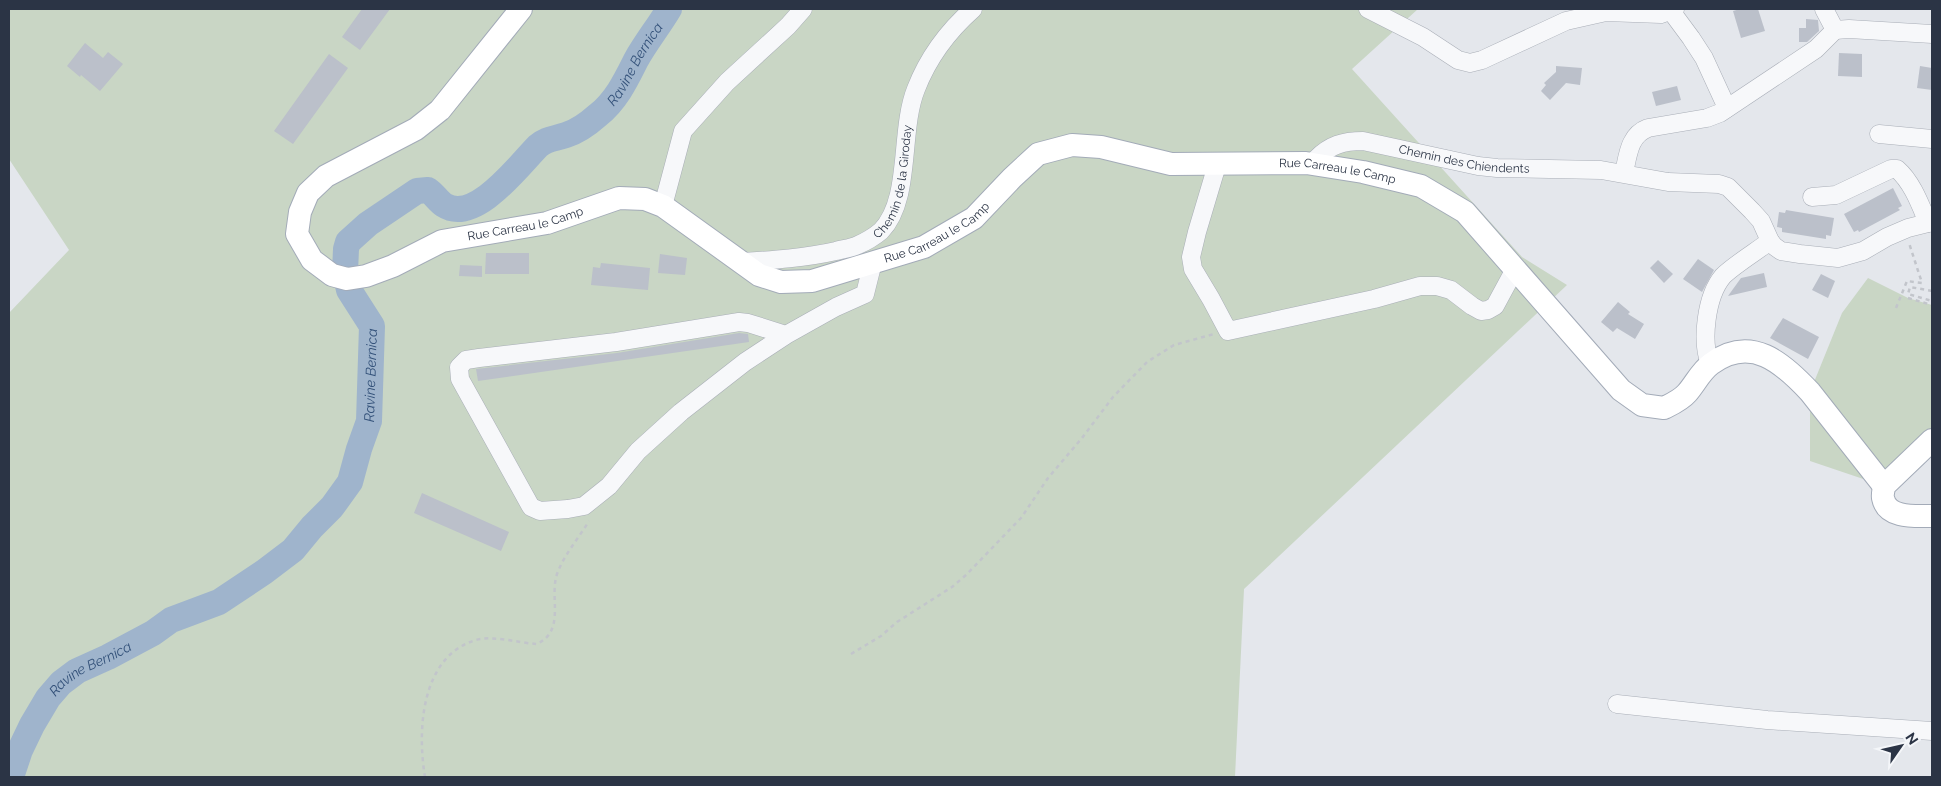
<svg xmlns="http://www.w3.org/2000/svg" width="1941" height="786" font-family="Raleway,sans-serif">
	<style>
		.green { fill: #c9d6c5 }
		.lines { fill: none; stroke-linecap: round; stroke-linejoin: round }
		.river { stroke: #9fb4cc; stroke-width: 26 }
		.building { fill: #bbc0ca }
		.minor-casing { stroke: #a9aeb7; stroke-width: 19 }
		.major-casing { stroke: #a3abb8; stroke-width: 24 }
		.path { stroke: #c2c5cb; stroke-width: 2.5; stroke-dasharray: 4 4; stroke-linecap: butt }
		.minor { stroke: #f7f8fa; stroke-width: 18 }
		.major { stroke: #fff; stroke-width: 22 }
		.labels { text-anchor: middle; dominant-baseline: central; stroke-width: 4; stroke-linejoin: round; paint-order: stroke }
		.street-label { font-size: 12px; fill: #2b3445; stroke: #f4f6f9 }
		.water-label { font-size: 14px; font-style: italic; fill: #34527a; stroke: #f4f6f9 }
	</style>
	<rect width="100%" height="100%" fill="#e4e7ec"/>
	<g class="green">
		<polygon points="9,9 1418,9 1352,69 1522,257 1567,285 1244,589 1235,777 9,777 9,313 69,250 9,159"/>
		<polygon points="1868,278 1908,298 1932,305 1932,440 1884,486 1810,461 1810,392 1842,313"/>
	</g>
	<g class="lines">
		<path class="river" id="s1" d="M11,777L20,750L32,725L48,698L61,683L77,671L108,657L153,633L171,620L219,602L264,572L293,550L312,527L332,507L350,482L359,449L369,421L372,326L349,290L345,272L346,249L348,242L368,224L417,191L428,190C434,194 438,201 444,205C475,225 520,164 538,146C547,138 555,139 566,135C576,132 589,123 598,115C616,101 626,80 636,60C646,42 659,26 669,9"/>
	</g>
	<g class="building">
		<polygon points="362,9 390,9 360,50 342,37"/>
		<polygon points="1740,9 1758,9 1765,31 1741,38 1733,11"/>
		<polygon points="1806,19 1818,20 1819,31 1807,42 1799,42 1799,28 1806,28"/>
		<polygon points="85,43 103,58 108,52 123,64 100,91 81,75 80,77 67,66"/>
		<polygon points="1839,53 1862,54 1862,77 1838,76"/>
		<polygon points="329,54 348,68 293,144 274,131"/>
		<polygon points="1556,66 1582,68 1580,85 1566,83 1550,100 1541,91 1546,85 1544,83 1556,72"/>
		<polygon points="1920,66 1932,68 1932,90 1917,88"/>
		<polygon points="1677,86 1681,100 1656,106 1652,92"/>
		<polygon points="1893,188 1902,206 1898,208 1900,210 1859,232 1858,230 1854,232 1844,214"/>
		<polygon points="1786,210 1834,218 1831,236 1826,235 1826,239 1782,232 1782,228 1777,227 1779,212 1785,213"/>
		<polygon points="486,253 529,253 529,274 485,274"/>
		<polygon points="660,254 687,258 685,275 658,273"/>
		<polygon points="1698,259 1714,270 1702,292 1683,279"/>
		<polygon points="1658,260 1673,274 1664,283 1650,268"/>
		<polygon points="601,263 650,268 648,290 591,285 593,267 600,268"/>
		<polygon points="460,265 482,266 482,277 459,276"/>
		<polygon points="1764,273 1767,287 1728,296 1741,278"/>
		<polygon points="1821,274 1835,281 1828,298 1812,290"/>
		<polygon points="1618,302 1630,312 1628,314 1644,324 1635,339 1617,328 1613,332 1601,322"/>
		<polygon points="1783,318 1819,337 1808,359 1770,338"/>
		<polygon points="739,333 748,334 749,342 478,381 476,369 617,353"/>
		<polygon points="422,493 509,532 501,551 414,513"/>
	</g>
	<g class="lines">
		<g class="minor-casing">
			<g id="minor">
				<polyline points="1368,9 1423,37 1458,60 1470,63 1482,60 1566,21 1606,12 1661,14 1675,9"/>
				<polyline points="1824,9 1835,30 1849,29 1932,34"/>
				<polyline points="1671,11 1691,38 1704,58 1727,108"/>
				<polyline points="1879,134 1932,139"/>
				<polyline points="1217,165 1197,232 1191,257 1193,269 1211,299 1228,331 1374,299 1420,286 1437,286 1451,290 1472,306 1481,311 1488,310 1495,306 1515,269"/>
				<path id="s2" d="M1315,165L1316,159C1330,145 1343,141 1363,141L1478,166L1497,168L1601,170L1668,182L1719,184L1728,187L1752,211L1761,221L1770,241L1774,246L1781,251L1800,254L1838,258L1863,251L1887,237L1908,228L1932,222"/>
				<path d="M1624,173C1628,155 1629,135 1648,128L1707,118L1720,113L1816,49L1835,30"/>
				<path d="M1812,197L1836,195L1891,169H1897C1912,182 1920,204 1928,223"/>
				<polyline points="663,206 683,131 727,82 788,26 803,9"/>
				<path id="s3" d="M742,262C774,260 805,258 836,251C843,249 852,248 858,245C865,242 875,236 881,231C912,199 899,131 916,89C928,58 948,31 973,9"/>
				<polyline points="786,335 748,323 739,322 616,342 479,358 466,360 459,367 460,379 531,507 540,511 568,509 584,506 609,486 638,451 681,412 745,362 786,335 836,307 865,294 873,262"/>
				<path d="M1710,364C1701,341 1706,296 1723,276C1734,265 1757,251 1770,241"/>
				<polyline points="1617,704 1767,720 1932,731"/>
			</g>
		</g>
		<g class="major-casing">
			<g id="major">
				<path id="s4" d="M521,9L440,110L416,129L326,176L308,193L300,212L297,234L312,260L332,275L347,279L366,276L393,266L442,241L547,223L619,198L645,199L663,206L759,275L781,282L812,281L924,247L974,218L1012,178L1038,154L1072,145L1101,147L1171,164L1306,163L1363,172L1421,186L1465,212L1621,390L1642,405L1664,408C1672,404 1681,400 1687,393C1695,384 1701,371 1711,364C1751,334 1783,363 1810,392L1884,486"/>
				<path d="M1932,440L1884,486C1884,489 1882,495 1883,498C1887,519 1916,516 1932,516"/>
			</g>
		</g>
		<g class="path">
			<polyline points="1932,291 1910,287 1908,294 1932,301"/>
			<polyline points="1908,298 1932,305"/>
			<polyline points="1896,308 1907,281 1922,283 1909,243"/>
			<polyline points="851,654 881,636 897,622 952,587 966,575 1021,518 1048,478 1082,438 1113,397 1147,362 1174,345 1214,334"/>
			<path d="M425,777C417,730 421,656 476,640C492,635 519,643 537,644C566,630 549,598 557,574C564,555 578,539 589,521"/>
		</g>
		<use href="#minor" class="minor"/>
		<use href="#major" class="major"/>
	</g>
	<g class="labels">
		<g class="street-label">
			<text stroke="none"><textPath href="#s2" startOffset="161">Chemin des Chiendents</textPath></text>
			<text stroke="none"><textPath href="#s4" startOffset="1472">Rue Carreau le Camp</textPath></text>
			<text stroke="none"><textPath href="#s3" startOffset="196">Chemin de la Giroday</textPath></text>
			<text stroke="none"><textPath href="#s4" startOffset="588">Rue Carreau le Camp</textPath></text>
			<text stroke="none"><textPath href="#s4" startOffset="1038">Rue Carreau le Camp</textPath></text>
		</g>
		<g class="water-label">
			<text stroke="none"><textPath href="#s1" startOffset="1085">Ravine Bernica</textPath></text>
			<text stroke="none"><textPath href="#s1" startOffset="575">Ravine Bernica</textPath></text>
			<text stroke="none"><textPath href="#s1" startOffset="140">Ravine Bernica</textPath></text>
		</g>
	</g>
	<rect width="1941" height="786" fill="none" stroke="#2b3445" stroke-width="20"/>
	<g transform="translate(1901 746) rotate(56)" stroke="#f4f6f9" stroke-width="4" paint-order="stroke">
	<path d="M0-4L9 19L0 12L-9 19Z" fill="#2b3445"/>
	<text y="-8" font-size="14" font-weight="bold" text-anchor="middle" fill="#2b3445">N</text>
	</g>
</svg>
